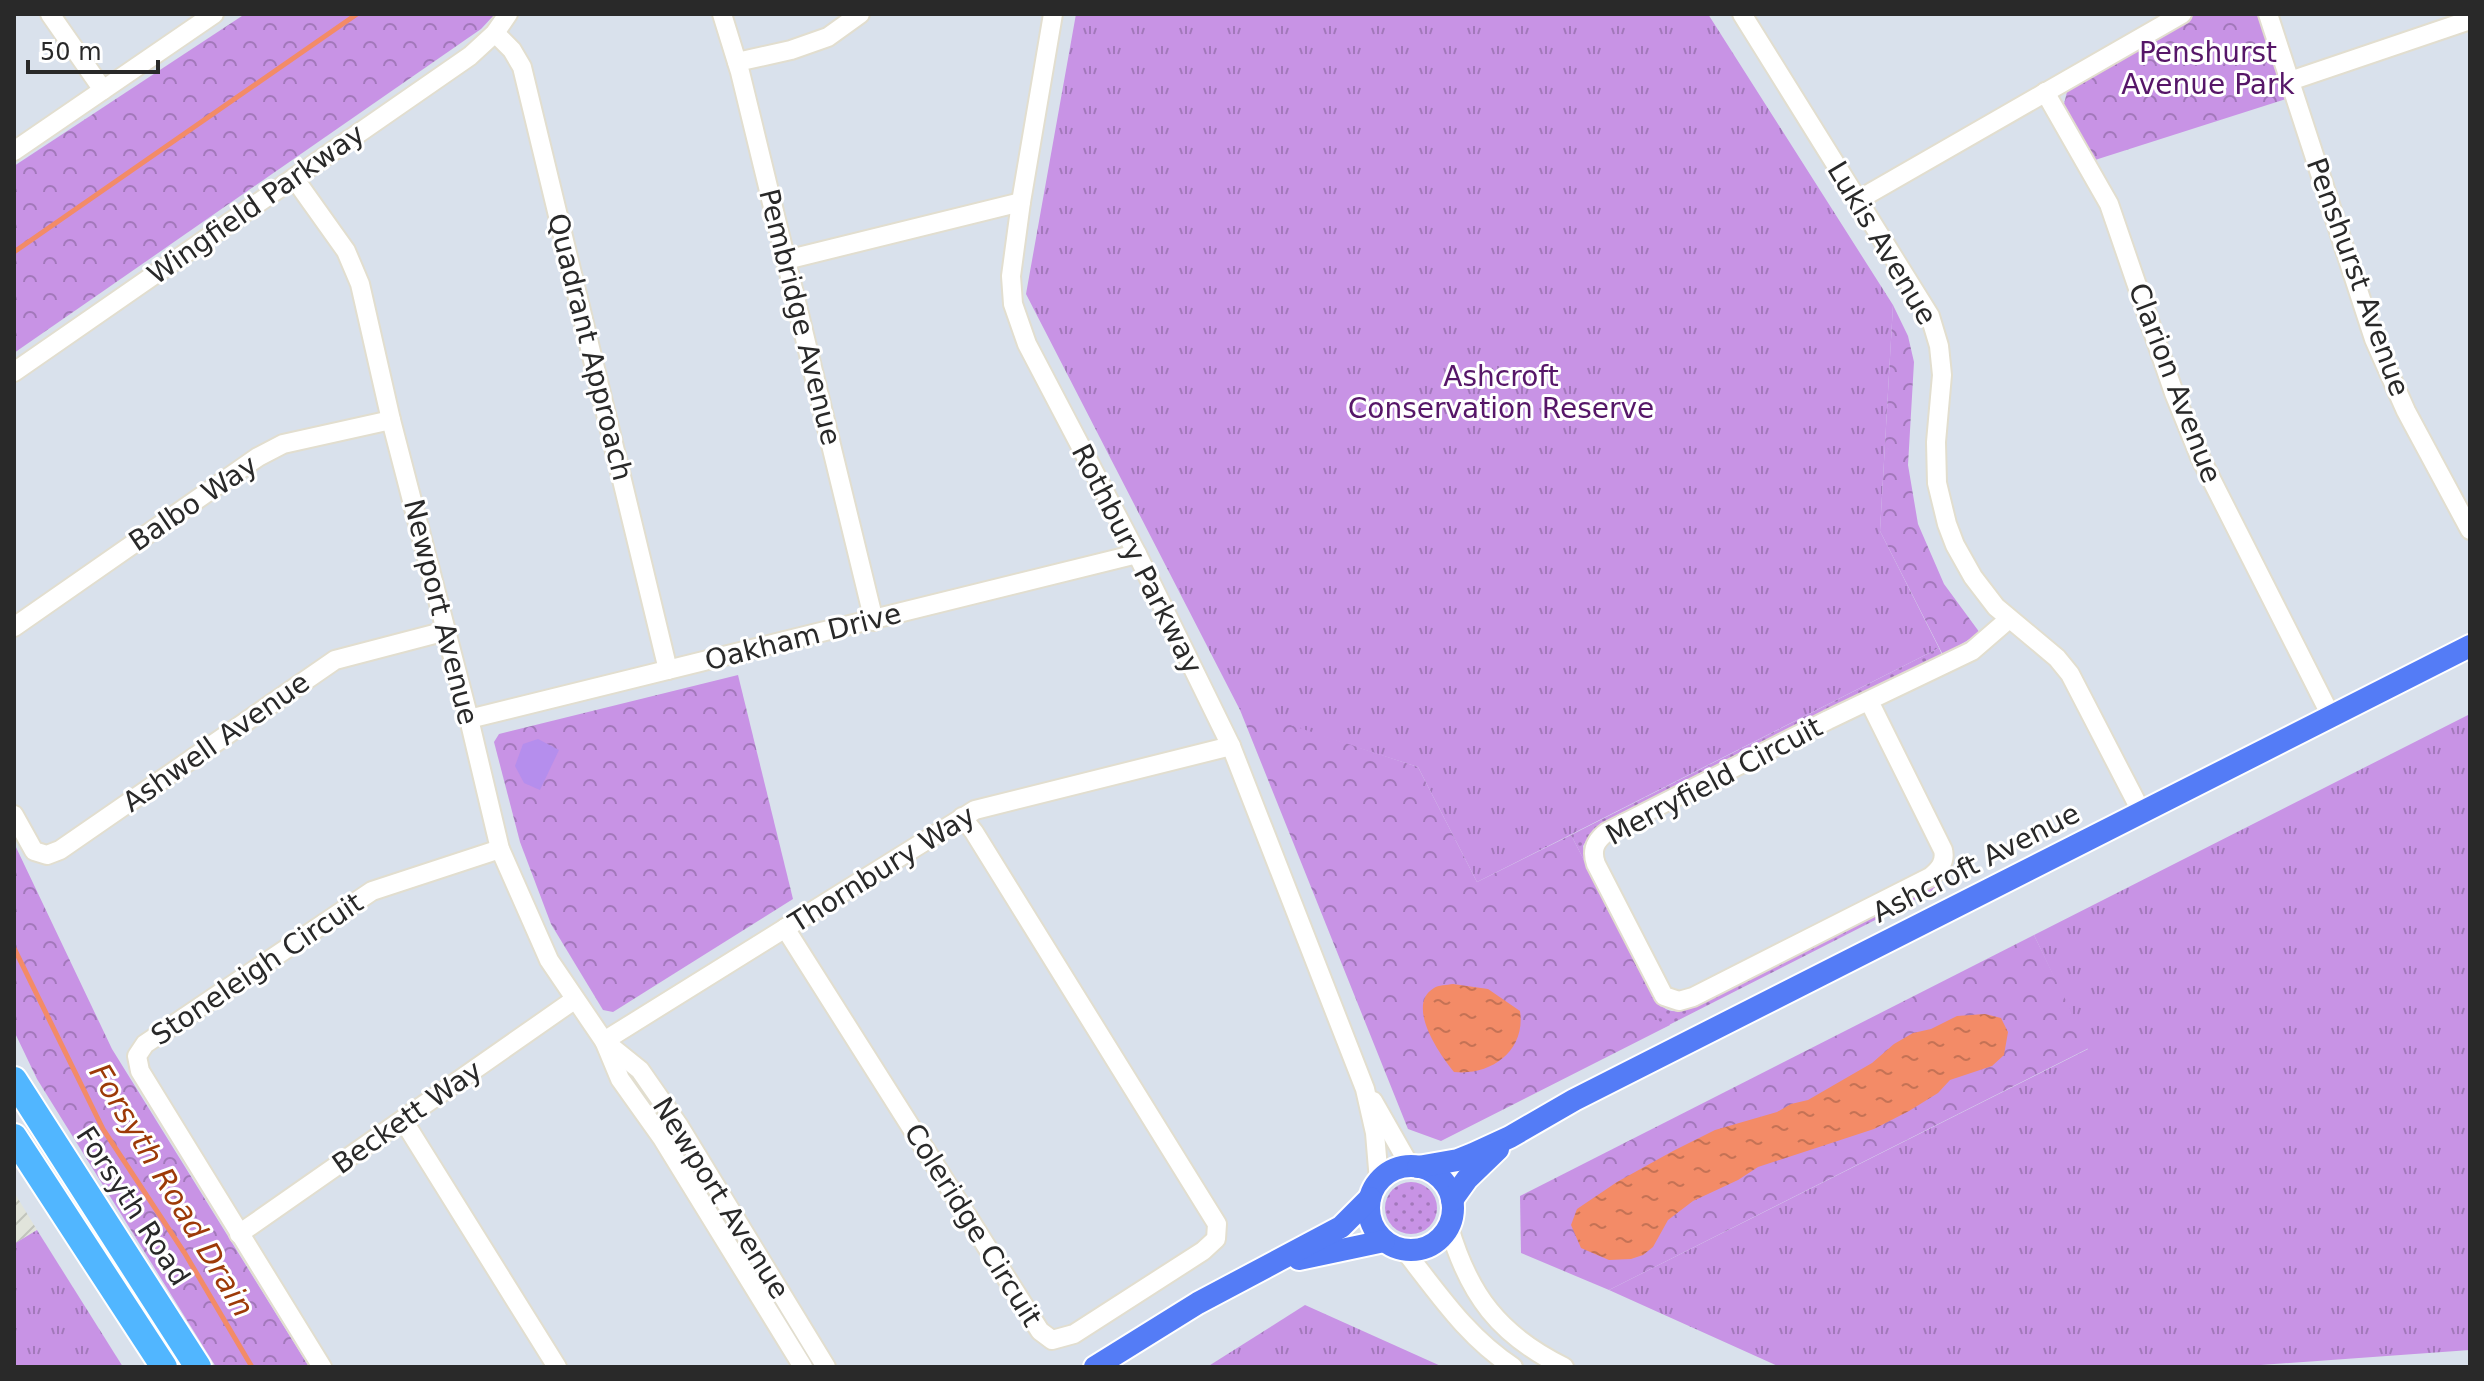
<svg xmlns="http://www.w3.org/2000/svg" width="2484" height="1381" font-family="'DejaVu Sans',sans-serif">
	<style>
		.industrial { fill: url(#industrial-furrows) }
		.grass { fill: url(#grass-tufts) }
		.forest { fill: url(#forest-crowns) }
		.garden { fill: url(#garden-dots) }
		.pitch { fill: #b58eed }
		.water { fill: url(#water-ripples) }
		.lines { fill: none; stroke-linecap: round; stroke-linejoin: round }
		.stream { stroke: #f38b67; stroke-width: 5 }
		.minor-casing { stroke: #e2decf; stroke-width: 22 }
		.major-casing { stroke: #fff; stroke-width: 26 }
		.highway-casing { stroke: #fff; stroke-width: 30 }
		.minor { stroke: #fff; stroke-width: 18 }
		.major { stroke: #547cf6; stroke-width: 22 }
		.highway { stroke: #51b6ff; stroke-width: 26 }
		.labels { text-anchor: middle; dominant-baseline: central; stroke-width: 6; stroke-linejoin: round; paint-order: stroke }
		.park-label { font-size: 28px; fill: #561668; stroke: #fff }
		.street-label { font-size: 28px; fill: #292929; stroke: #fff }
		.water-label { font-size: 30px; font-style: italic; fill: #9d3a08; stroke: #fff }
	</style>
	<defs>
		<pattern id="industrial-furrows" width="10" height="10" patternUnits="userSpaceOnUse" patternTransform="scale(2)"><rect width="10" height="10" fill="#e1e4db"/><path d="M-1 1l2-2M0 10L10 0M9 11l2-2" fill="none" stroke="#c1c4bc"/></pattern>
		<pattern id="grass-tufts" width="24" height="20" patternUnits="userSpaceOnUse" patternTransform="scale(2)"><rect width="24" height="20" fill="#c893e5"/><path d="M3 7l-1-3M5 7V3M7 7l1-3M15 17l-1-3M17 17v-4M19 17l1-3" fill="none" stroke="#a278ba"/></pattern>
		<pattern id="forest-crowns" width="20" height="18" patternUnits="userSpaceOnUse" patternTransform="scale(2)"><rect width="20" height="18" fill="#c893e5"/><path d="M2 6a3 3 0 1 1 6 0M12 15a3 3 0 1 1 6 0" fill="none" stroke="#a278ba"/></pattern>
		<pattern id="garden-dots" width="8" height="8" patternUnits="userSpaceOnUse" patternTransform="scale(2)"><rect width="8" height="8" fill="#c893e5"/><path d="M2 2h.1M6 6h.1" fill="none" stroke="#a278ba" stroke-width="1.8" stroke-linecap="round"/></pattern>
		<pattern id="water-ripples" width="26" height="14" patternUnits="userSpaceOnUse" patternTransform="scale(2)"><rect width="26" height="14" fill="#f38b67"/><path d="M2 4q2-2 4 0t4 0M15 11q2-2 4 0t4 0" fill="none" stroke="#c57255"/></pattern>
	</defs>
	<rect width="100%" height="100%" fill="#d9e1ec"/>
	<polygon class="industrial" points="14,1192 37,1230 14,1244"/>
	<g class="grass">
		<polygon points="1076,14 1708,14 1893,305 1880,531 1939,648 1477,882 1418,767 1240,710 1026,294"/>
		<polygon points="2470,714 2470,1350 2233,1367 1780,1367 1609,1290 2088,1049 2034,935"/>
		<polygon points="37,1230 123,1367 14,1367 14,1244"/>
		<polygon points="1305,1305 1443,1367 1207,1367"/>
	</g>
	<g class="forest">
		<polygon points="245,14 495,14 481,29 14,353 14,166"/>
		<polygon points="2196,14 2258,14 2286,99 2095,160 2064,104 2068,88"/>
		<polygon points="1893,305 1908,336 1914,362 1908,465 1918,524 1944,584 1980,633 1943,655 1880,531"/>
		<polygon points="738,675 793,899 613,1012 603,1010 551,924 520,842 494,742 499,734"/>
		<polygon points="1242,709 1418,767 1477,882 1571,835 1670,1025 1441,1141 1408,1129 1240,710"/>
		<polygon points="14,843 112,1049 309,1367 216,1367 37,1079 14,1031"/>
		<polygon points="2034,935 2089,1048 1609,1290 1521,1253 1520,1196"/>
	</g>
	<g class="garden">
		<polygon points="1939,648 1942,655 1591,833 1583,846 1585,862 1571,835"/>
		<path d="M1935,882L1940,887L1663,1028L1648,999L1655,996C1661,1008 1669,1014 1684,1010Z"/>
		<circle cx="1411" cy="1208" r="26"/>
	</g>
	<polygon class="pitch" points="538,739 559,750 540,790 524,783 515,766 523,744"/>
	<g class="water">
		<path d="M1453,984L1488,989L1520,1011C1526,1051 1491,1076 1454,1072C1440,1055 1405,1005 1434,988C1438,985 1447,985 1453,984Z"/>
		<polygon points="1985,1014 2001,1018 2008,1032 2004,1055 1992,1066 1950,1080 1938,1093 1909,1111 1874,1129 1758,1167 1738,1180 1693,1201 1668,1220 1653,1247 1643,1255 1631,1259 1609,1260 1581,1248 1571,1225 1577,1209 1617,1182 1673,1151 1715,1130 1777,1112 1791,1104 1808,1100 1872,1063 1894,1044 1913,1033 1931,1029 1957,1016"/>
	</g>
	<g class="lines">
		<g class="stream">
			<polyline points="14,252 357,14"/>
			<polyline points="14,948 103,1129 184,1252 252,1367"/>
		</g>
		<g class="minor-casing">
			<g id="minor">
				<polyline points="50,14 103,90"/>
				<polyline points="722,14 740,72 874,621"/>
				<polyline points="1053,14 1021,202 1011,276 1013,304 1027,344 1137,554 1231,746 1365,1089 1375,1133 1379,1181"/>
				<polyline points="1742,14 1930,316 1939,346 1942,375 1936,442 1937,483 1947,524 1955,545 1973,577 1996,607 2057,658 2070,674 2142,813"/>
				<polyline points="2268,14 2374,339 2406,411 2470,530"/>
				<polyline points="495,33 512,50 522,67 668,670"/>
				<polyline points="737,62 791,50 828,37 860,14"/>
				<polyline points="2290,81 2470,20"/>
				<polyline points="2045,92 2109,204 2174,393 2200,457 2331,716"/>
				<polyline points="14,151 214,14"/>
				<polyline points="294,178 346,251 360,284 391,420 469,719 500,849 549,960 604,1041 640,1070 679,1126 826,1367"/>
				<polyline points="1858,200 2182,14"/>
				<polyline points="786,260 1021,202"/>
				<polyline points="14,372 470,56 495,33 508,14"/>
				<polyline points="14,627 258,457 283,444 391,420"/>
				<path d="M1869,701L1943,850C1946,862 1939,870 1930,877L1693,997L1679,1001L1664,996L1596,864C1591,850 1595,841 1607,832L1828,720L1972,651L2009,619"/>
				<polyline points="469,719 1137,554"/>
				<polyline points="14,815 34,851 47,855 60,850 335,660 446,631"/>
				<polyline points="785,928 1040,1331 1052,1340 1074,1334 1203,1251 1216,1239 1217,1224 974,832 962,817"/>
				<polyline points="604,1041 975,810 1231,746"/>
				<polyline points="605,1043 620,1079 662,1138 803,1367"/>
				<polyline points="1373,1101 1410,1166"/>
				<polyline points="403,1120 557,1367"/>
				<path d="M1449,1227C1469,1295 1499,1335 1564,1367"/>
				<polyline points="239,1234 574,1000"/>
				<path d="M1404,1250C1438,1293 1466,1336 1513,1367"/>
				<polyline points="322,1367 140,1071 137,1056 145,1044 372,891 500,849"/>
			</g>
		</g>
		<g class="major-casing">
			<g id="major">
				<circle cx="1411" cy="1208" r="42"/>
				<polyline points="1418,1167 1458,1160 1473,1154 1510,1137 1574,1100 2470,646"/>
				<polyline points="1452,1200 1467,1179 1498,1149"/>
				<polyline points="1299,1259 1384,1241"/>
				<polyline points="1095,1367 1198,1303 1341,1227 1370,1198"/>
			</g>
		</g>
		<g class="highway-casing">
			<g id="highway">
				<polyline points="14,1080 198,1367"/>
				<polyline points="14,1137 164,1367"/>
			</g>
		</g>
		<use href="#minor" class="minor"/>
		<use href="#major" class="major"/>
		<use href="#highway" class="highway"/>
	</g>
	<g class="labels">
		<g class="park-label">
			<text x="2208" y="52">Penshurst<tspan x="2208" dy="32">Avenue Park</tspan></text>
			<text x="1501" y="376">Ashcroft<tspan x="1501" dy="32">Conservation Reserve</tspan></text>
		</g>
		<g class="street-label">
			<text transform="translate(256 204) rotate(-35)">Wingfield Parkway</text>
			<text transform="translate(1882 243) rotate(59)">Lukis Avenue</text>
			<text transform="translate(2358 277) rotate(70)">Penshurst Avenue</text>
			<text transform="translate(800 317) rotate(76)">Pembridge Avenue</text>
			<text transform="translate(590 347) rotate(76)">Quadrant Approach</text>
			<text transform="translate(2175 383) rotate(69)">Clarion Avenue</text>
			<text transform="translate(193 503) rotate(-34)">Balbo Way</text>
			<text transform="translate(1137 559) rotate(63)">Rothbury Parkway</text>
			<text transform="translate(441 612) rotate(76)">Newport Avenue</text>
			<text transform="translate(803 637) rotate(-14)">Oakham Drive</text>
			<text transform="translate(216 742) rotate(-35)">Ashwell Avenue</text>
			<text transform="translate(1714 781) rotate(-28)">Merryfield Circuit</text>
			<text transform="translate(1976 863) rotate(-27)">Ashcroft Avenue</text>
			<text transform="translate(882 869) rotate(-32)">Thornbury Way</text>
			<text transform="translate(257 969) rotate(-34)">Stoneleigh Circuit</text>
			<text transform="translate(407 1117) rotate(-35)">Beckett Way</text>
			<text transform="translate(721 1198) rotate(58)">Newport Avenue</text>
			<text transform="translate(133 1206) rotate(57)">Forsyth Road</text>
			<text transform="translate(973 1225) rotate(58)">Coleridge Circuit</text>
		</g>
		<g class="water-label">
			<text transform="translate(172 1190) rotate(59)">Forsyth Road Drain</text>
		</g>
	</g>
	<rect width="2484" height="1381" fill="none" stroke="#292929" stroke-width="32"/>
	<path d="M28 60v12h130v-12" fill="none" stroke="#292929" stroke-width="4"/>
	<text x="40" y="60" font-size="24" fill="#292929" stroke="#ffffff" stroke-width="6" paint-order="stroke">50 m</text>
</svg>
